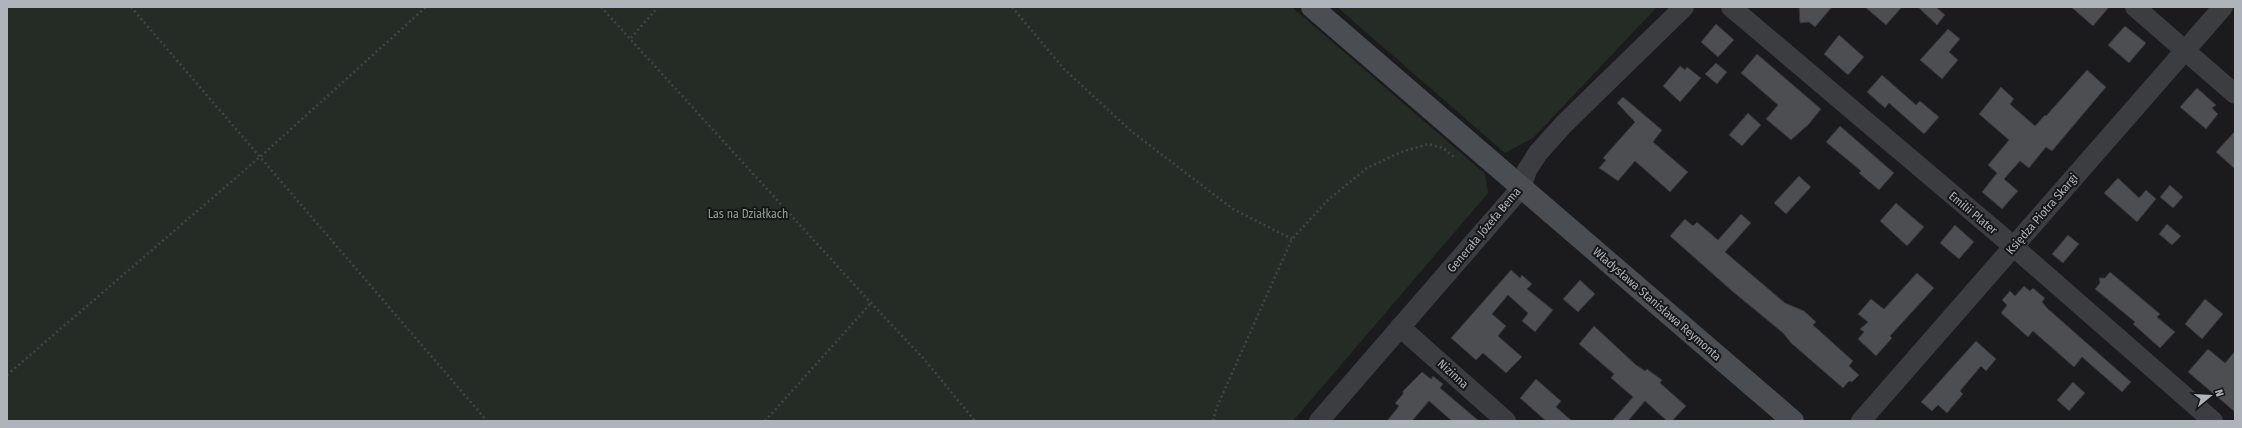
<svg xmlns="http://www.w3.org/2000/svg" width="2242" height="428" font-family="'Fira Sans Condensed',sans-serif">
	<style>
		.green { fill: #252c25 }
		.building { fill: #4d4e51; stroke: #353538 }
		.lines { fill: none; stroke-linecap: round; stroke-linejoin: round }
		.path { stroke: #424448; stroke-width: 2.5; stroke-dasharray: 2 3; stroke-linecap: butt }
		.minor { stroke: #3c3d41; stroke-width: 20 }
		.secondary { stroke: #4a4d51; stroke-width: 22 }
		.labels { text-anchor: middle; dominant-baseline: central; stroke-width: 4; stroke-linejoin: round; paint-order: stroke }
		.street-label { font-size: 12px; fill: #afb4ba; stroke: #161618 }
		.park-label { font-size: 12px; fill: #89a388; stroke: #161618 }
	</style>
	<rect width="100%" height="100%" fill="#1b1b1d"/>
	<g class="green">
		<polygon points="7,7 1292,7 1485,174 1488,193 1293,421 7,421"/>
		<polygon points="1337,7 1657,7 1533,138 1505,153"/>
	</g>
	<g class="building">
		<polygon points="1799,7 1832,7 1815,27 1809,22 1800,23"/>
		<polygon points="1865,7 1902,7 1886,25"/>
		<polygon points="1918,7 1936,7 1945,15 1937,25"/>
		<polygon points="2071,7 2109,7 2093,26"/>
		<polygon points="1716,24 1734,40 1718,57 1701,42"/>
		<polygon points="2125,26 2146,43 2129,63 2108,45"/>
		<polygon points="1948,29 1960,39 1949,52 1958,60 1942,79 1920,60"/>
		<polygon points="1839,35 1864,57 1848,75 1824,54"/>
		<polygon points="1757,54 1821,109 1809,124 1791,140 1766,119 1778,105 1741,73"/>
		<polygon points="1716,63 1727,72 1717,84 1705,74"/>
		<polygon points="1680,66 1685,70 1687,67 1701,78 1680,102 1663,86"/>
		<polygon points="2087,70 2106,87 2052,151 2046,147 2029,168 2020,161 2004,179 2018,191 2002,209 1982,192 1997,173 1988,165 2009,140 1979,114 2001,87 2014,99 2010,104 2035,126 2045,115 2046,116"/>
		<polygon points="1882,75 1916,105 1920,101 1939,117 1924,134 1889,103 1885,108 1867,92"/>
		<polygon points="2197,88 2216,105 2212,108 2218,114 2206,129 2180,107"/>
		<polygon points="1623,97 1662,130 1653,142 1688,172 1670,192 1635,161 1618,181 1599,168 1606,160 1603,158 1635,122 1617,103"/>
		<polygon points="1748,113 1761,125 1742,146 1729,135"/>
		<polygon points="1840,126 1894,173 1879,190 1859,173 1861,171 1826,142"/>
		<polygon points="2235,131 2235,169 2216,152"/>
		<polygon points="1799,176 1811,187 1786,214 1774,203"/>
		<polygon points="2118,178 2139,198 2146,190 2156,199 2137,222 2104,193"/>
		<polygon points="2170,185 2183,197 2173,208 2160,197"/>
		<polygon points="1896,203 1924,227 1907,246 1880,221"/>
		<polygon points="1741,214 1751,223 1725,252 1785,303 1804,311 1816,322 1813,325 1853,361 1849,366 1859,375 1852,382 1849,381 1843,388 1791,343 1783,333 1732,291 1670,236 1685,219 1693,226 1697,222 1718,240"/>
		<polygon points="2167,224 2181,236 2172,245 2159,234"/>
		<polygon points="1955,225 1974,242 1959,259 1940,243"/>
		<polygon points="2068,235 2079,244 2063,263 2052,254"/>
		<polygon points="1511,270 1520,278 1522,275 1532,284 1527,289 1553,310 1535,332 1522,321 1528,313 1508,295 1492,314 1506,326 1498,336 1522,357 1506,373 1483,353 1476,360 1451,338"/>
		<polygon points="2110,272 2160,314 2157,317 2175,332 2160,348 2133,324 2135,322 2095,289 2100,283 2099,278 2105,278"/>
		<polygon points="1917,273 1934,288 1890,336 1892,338 1876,356 1858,339 1864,332 1860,329 1868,322 1858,314 1871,299 1884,309"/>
		<polygon points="1580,280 1595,294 1578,312 1563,299"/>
		<polygon points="2024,286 2030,291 2033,288 2041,295 2045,298 2042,302 2047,308 2131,382 2122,392 2082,357 2074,367 2033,331 2028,337 2001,313 2007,305 2002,300 2010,291 2015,296"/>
		<polygon points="2205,299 2223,314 2202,339 2185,324"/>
		<polygon points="1594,326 1635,364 1645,371 1647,369 1662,380 1660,383 1686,406 1672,421 1667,421 1645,401 1628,421 1612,421 1633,397 1611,378 1614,374 1579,344"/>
		<polygon points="1976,341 1996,359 1986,371 1981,366 1960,391 1963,394 1947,413 1938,405 1932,411 1921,402"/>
		<polygon points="2208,349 2225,363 2235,351 2235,412 2188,372"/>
		<polygon points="1422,372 1431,379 1433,376 1443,384 1440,388 1479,421 1452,421 1429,401 1412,421 1387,421 1399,406 1395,403 1403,394 1403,391"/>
		<polygon points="1536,379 1561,401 1556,407 1572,421 1546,421 1520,398"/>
		<polygon points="2073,382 2085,393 2069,411 2057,400"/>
	</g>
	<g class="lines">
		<g class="path">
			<polyline points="131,7 487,421"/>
			<polyline points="601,7 871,303 924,359 975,421"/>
			<polyline points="1012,7 1064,69 1131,131 1233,209 1292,239"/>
			<polyline points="631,38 658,7"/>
			<polyline points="7,375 260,157 426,7"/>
			<polyline points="765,421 871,303"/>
			<polyline points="1213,421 1216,409 1292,239 1328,200 1367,168 1401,152 1428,144 1443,148 1454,157"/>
		</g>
		<g class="minor">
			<polyline points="1731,7 1999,234 2213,421"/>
			<polyline points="2135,7 2235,94"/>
			<polyline points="1400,327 1506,421"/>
			<polyline points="1319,421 1521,188 1527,170 1538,153 1564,124 1684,7"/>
			<polyline points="1861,421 2223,7"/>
		</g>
		<polyline class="secondary" points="1312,7 1793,421"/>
	</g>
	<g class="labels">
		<g class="street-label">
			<text transform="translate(1973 213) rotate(40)">Emilii Plater</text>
			<text transform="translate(2042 214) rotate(-49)">Księdza Piotra Skargi</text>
			<text transform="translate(1484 230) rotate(-50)">Generała Józefa Bema</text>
			<text transform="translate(1657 304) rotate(41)">Władysława Stanisława Reymonta</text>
			<text transform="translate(1453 374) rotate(42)">Nizinna</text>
		</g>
		<g class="park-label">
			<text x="748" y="214">Las na Działkach</text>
		</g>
	</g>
	<rect width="2242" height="428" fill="none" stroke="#afb4ba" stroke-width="16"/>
	<g transform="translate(2210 396) rotate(72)" stroke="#161618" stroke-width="3" paint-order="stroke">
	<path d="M0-3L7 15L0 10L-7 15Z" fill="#afb4ba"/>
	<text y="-6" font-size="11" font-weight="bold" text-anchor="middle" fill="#afb4ba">N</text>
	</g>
</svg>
